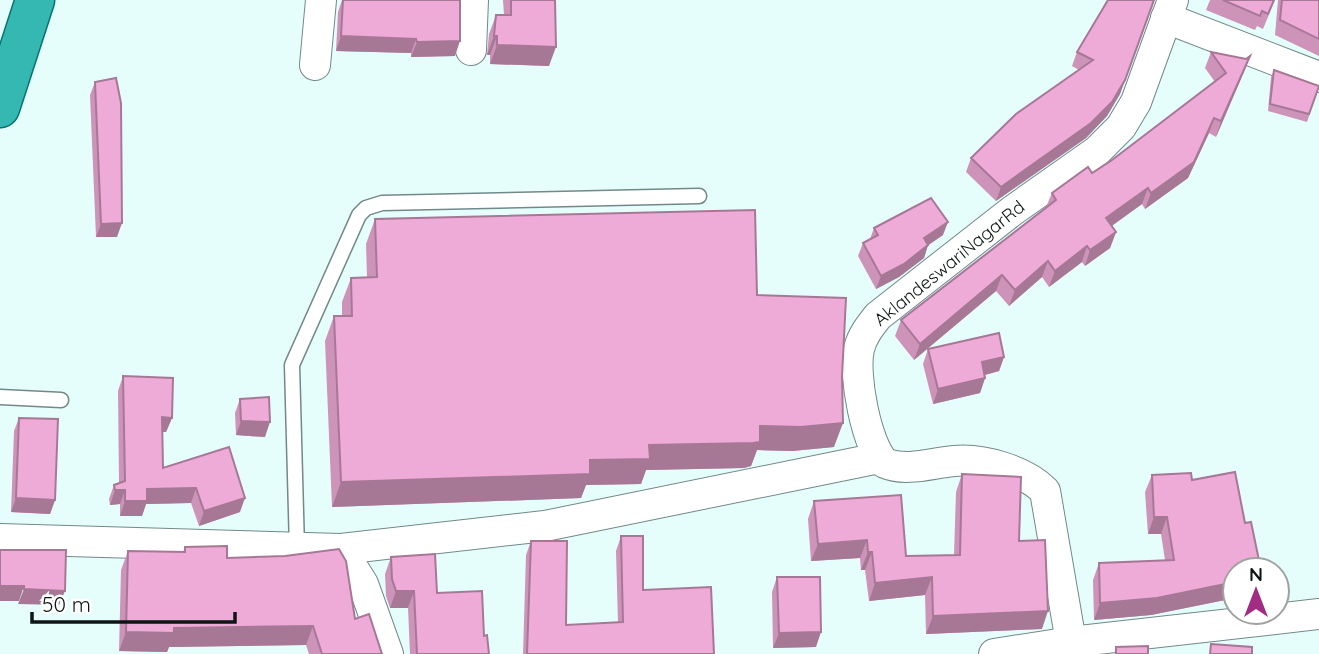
<svg xmlns="http://www.w3.org/2000/svg" width="1319" height="654" font-family="Quicksand,sans-serif">
	<style>
		.lines { fill: none; stroke-linecap: round; stroke-linejoin: round }
		.service-casing { stroke: #738987; stroke-width: 17 }
		.minor-casing { stroke: #738987; stroke-width: 32 }
		.trunk-casing { stroke: #06746e; stroke-width: 41 }
		.service { stroke: #fff; stroke-width: 14 }
		.minor { stroke: #fff; stroke-width: 30 }
		.trunk { stroke: #36b8b2; stroke-width: 38 }
		.wall { fill: #ce93b9 }
		.shaded-wall { fill: #a77896 }
		.building { fill: #efabd7; stroke: #a77896; stroke-width: 2 }
		.labels { text-anchor: middle; dominant-baseline: central; stroke-width: 5; stroke-linejoin: round; paint-order: stroke }
		.street-label { font-size: 18px; fill: #0d1615; stroke: #fff }
	</style>
	<rect width="100%" height="100%" fill="#e5fefc"/>
	<g class="lines">
		<g class="service-casing">
			<g id="service">
				<polyline points="0,397 61,400"/>
				<polyline points="297,549 292,365 359,215 366,208 382,203 699,196"/>
			</g>
		</g>
		<g class="minor-casing">
			<g id="minor">
				<polyline points="1166,18 1319,77"/>
				<polyline points="471,50 473,0"/>
				<polyline points="315,65 321,0"/>
				<polyline points="0,539 341,549 363,584 388,654"/>
				<polyline points="341,549 545,526 879,458"/>
				<path d="M1071,642L1045,491C1025,471 983,458 954,461C932,463 906,472 885,463C866,446 853,373 859,349C862,336 870,326 878,316L1012,211L1097,151L1121,127L1136,102L1173,0"/>
				<polyline points="994,654 1071,642 1319,614"/>
			</g>
		</g>
		<g class="trunk-casing">
			<polyline id="trunk" points="0,108 35,0"/>
		</g>
		<use href="#service" class="service"/>
		<use href="#minor" class="minor"/>
		<use href="#trunk" class="trunk"/>
	</g>
	<g class="wall">
		<polygon points="342,0 460,0 455,56 411,57 411,53 336,51 338,12"/>
		<polygon points="503,0 555,0 549,66 490,64 490,55 487,55 489,34 496,15 504,15"/>
		<polygon points="1154,0 1120,94 1107,116 1086,138 996,201 966,172 971,158 1079,70 1072,66 1077,52"/>
		<polygon points="1210,0 1275,0 1263,29 1257,26 1255,30 1206,10"/>
		<polygon points="1278,0 1319,0 1319,56 1275,35"/>
		<polygon points="1211,52 1246,59 1250,56 1216,137 1209,133 1188,178 1145,209 1142,204 1112,226 1116,232 1110,248 1085,266 1082,262 1049,287 1042,277 1009,306 996,291 914,360 895,336 901,320 1046,207 1052,193 1092,173 1112,160 1215,82 1205,68"/>
		<polygon points="1274,70 1319,86 1307,122 1268,111 1271,77"/>
		<polygon points="95,82 117,237 96,237 90,95"/>
		<polygon points="375,219 757,295 834,447 792,451 757,450 751,466 744,468 646,470 641,484 586,485 581,498 332,507 325,341 334,316 342,316 342,302 351,278 367,277 366,244"/>
		<polygon points="874,228 943,235 928,245 924,258 899,277 876,289 858,256 863,243 870,239"/>
		<polygon points="928,349 1004,357 999,371 985,375 985,378 980,393 933,404 923,364"/>
		<polygon points="123,376 172,418 166,432 162,432 163,468 240,512 199,526 191,503 146,504 142,516 120,516 120,504 110,505 109,499 114,485 119,483 118,391"/>
		<polygon points="240,399 265,437 236,435 235,413"/>
		<polygon points="19,418 55,500 50,514 11,512 14,431"/>
		<polygon points="962,474 1019,541 1042,629 926,634 925,595 869,601 865,570 861,570 860,558 811,561 808,519 814,501 906,556 954,555 956,492"/>
		<polygon points="1152,475 1192,480 1235,570 1235,598 1151,615 1094,620 1093,580 1099,563 1165,560 1161,534 1148,534 1145,492"/>
		<polygon points="621,536 643,590 714,654 523,654 526,555 531,541 566,625 618,623 616,551"/>
		<polygon points="185,547 227,558 355,619 382,654 309,654 306,645 169,647 167,652 119,651 121,570 128,551 183,552"/>
		<polygon points="391,557 437,593 484,636 489,654 410,654 408,608 390,608 386,596 385,574"/>
		<polygon points="777,577 816,647 773,648 772,592"/>
	</g>
	<g class="shaded-wall">
		<polygon points="341,36 416,39 411,53 336,51"/>
		<polygon points="494,36 497,36 490,55 487,55"/>
		<polygon points="460,41 455,56 411,57 417,42"/>
		<polygon points="497,45 556,47 549,66 490,64"/>
		<polygon points="1250,56 1244,72 1216,137 1221,121"/>
		<polygon points="1125,80 1120,94 1107,116 1086,138 996,201 1001,187"/>
		<polygon points="1214,118 1209,133 1188,178 1145,209 1151,193"/>
		<polygon points="1148,188 1142,204 1100,234 1106,218"/>
		<polygon points="948,222 943,235 920,251 924,238"/>
		<polygon points="122,223 117,237 96,237 101,224"/>
		<polygon points="1116,232 1110,248 1085,266 1090,250"/>
		<polygon points="928,245 924,258 899,277 876,289 881,276"/>
		<polygon points="1087,246 1082,262 1049,287 1055,271"/>
		<polygon points="1048,261 1042,277 1009,306 1015,290"/>
		<polygon points="1002,275 996,291 914,360 920,344"/>
		<polygon points="1004,357 999,371 977,377 982,362"/>
		<polygon points="985,378 980,393 933,404 938,389"/>
		<polygon points="162,417 172,418 166,432 157,432"/>
		<polygon points="241,421 270,422 265,437 236,435"/>
		<polygon points="843,423 834,447 792,451 757,450 751,466 744,468 646,470 641,484 586,485 581,498 332,507 341,482 590,460 649,445 760,426"/>
		<polygon points="196,488 191,503 146,504 142,516 120,516 125,501 147,489"/>
		<polygon points="115,490 125,490 120,504 110,505"/>
		<polygon points="16,498 55,500 50,514 11,512"/>
		<polygon points="245,498 240,512 199,526 204,511"/>
		<polygon points="1154,517 1167,517 1161,534 1148,534"/>
		<polygon points="867,540 860,558 811,561 818,544"/>
		<polygon points="868,552 872,552 865,570 861,570"/>
		<polygon points="932,577 925,595 869,601 875,583"/>
		<polygon points="1235,582 1235,598 1151,615 1094,620 1100,603"/>
		<polygon points="0,586 24,586 19,601 0,601"/>
		<polygon points="24,589 65,591 59,605 18,604"/>
		<polygon points="396,591 414,591 408,608 390,608"/>
		<polygon points="1048,611 1042,629 926,634 933,616"/>
		<polygon points="313,626 306,645 169,647 167,652 119,651 126,632 174,628"/>
		<polygon points="821,632 816,647 773,648 779,633"/>
	</g>
	<g class="building">
		<polygon points="343,0 460,0 460,41 417,42 416,39 341,36"/>
		<polygon points="511,0 555,0 556,47 497,45 497,36 494,36 496,15 511,15"/>
		<polygon points="1108,0 1154,0 1125,80 1112,102 1091,123 1001,187 971,158 1016,114 1093,60 1077,52"/>
		<polygon points="1223,0 1274,0 1268,14 1262,11 1260,16"/>
		<polygon points="1282,0 1319,0 1319,39 1280,20"/>
		<polygon points="1211,52 1246,59 1250,56 1221,121 1214,118 1194,162 1151,193 1148,188 1106,218 1116,232 1090,250 1087,246 1055,271 1048,261 1015,290 1002,275 920,344 901,320 1056,200 1052,193 1088,167 1092,173 1112,160 1226,73"/>
		<polygon points="1274,70 1319,86 1309,114 1270,104"/>
		<polygon points="116,78 121,103 122,223 101,224 95,82"/>
		<polygon points="931,198 948,222 924,238 928,245 904,264 881,276 863,243 878,235 874,228"/>
		<polygon points="755,210 757,295 846,298 842,377 843,423 801,427 760,426 760,442 753,443 649,445 650,459 590,460 590,474 341,482 334,316 352,316 351,278 377,277 375,219"/>
		<polygon points="999,333 1004,357 982,362 985,378 938,389 928,349"/>
		<polygon points="123,376 173,378 172,418 162,417 163,468 229,447 245,498 204,511 196,488 147,489 147,501 125,501 125,490 115,490 114,485 125,481"/>
		<polygon points="269,397 270,422 241,421 240,399"/>
		<polygon points="19,418 58,419 55,500 16,498"/>
		<polygon points="1235,472 1245,523 1251,522 1261,570 1235,570 1235,582 1157,598 1100,603 1099,563 1174,560 1167,517 1154,517 1152,475 1191,473 1192,480"/>
		<polygon points="962,474 1021,477 1019,541 1045,540 1048,611 933,616 932,577 875,583 872,552 868,552 867,540 818,544 814,501 901,495 906,556 960,555"/>
		<polygon points="621,536 643,536 643,590 711,587 714,654 527,654 531,541 567,541 566,625 623,622"/>
		<polygon points="227,546 227,558 285,556 339,549 346,561 355,619 369,614 382,654 322,654 313,626 174,628 174,633 126,632 128,551 185,552 185,547"/>
		<polygon points="0,550 66,550 65,591 24,589 24,586 0,586"/>
		<polygon points="435,554 437,593 482,591 484,636 487,635 489,654 417,654 414,591 396,591 392,579 391,557"/>
		<polygon points="777,577 820,577 821,632 779,633"/>
		<polygon points="1211,644 1252,647 1252,654 1210,654"/>
		<polygon points="1148,646 1148,654 1116,654 1116,647"/>
	</g>
	<g class="labels">
		<g class="street-label">
			<text transform="translate(949 263) rotate(-39)">AklandeswariNagarRd</text>
		</g>
	</g>
	<g transform="translate(1256 591)"><circle r="33" fill="#ffffff" stroke="#9ea2a1" stroke-width="2"/>
	<path d="M0-5L12 26L0 18L-12 26Z" fill="#a22b83"/>
	<text y="-10" font-size="19" font-weight="bold" text-anchor="middle" fill="#0d1615">N</text>
	</g>
	<path d="M32 612v10h203v-10" fill="none" stroke="#0d1615" stroke-width="3.5"/>
	<text x="42" y="612" font-size="21" fill="#0d1615" stroke="#ffffff" stroke-width="5" paint-order="stroke">50 m</text>
</svg>
